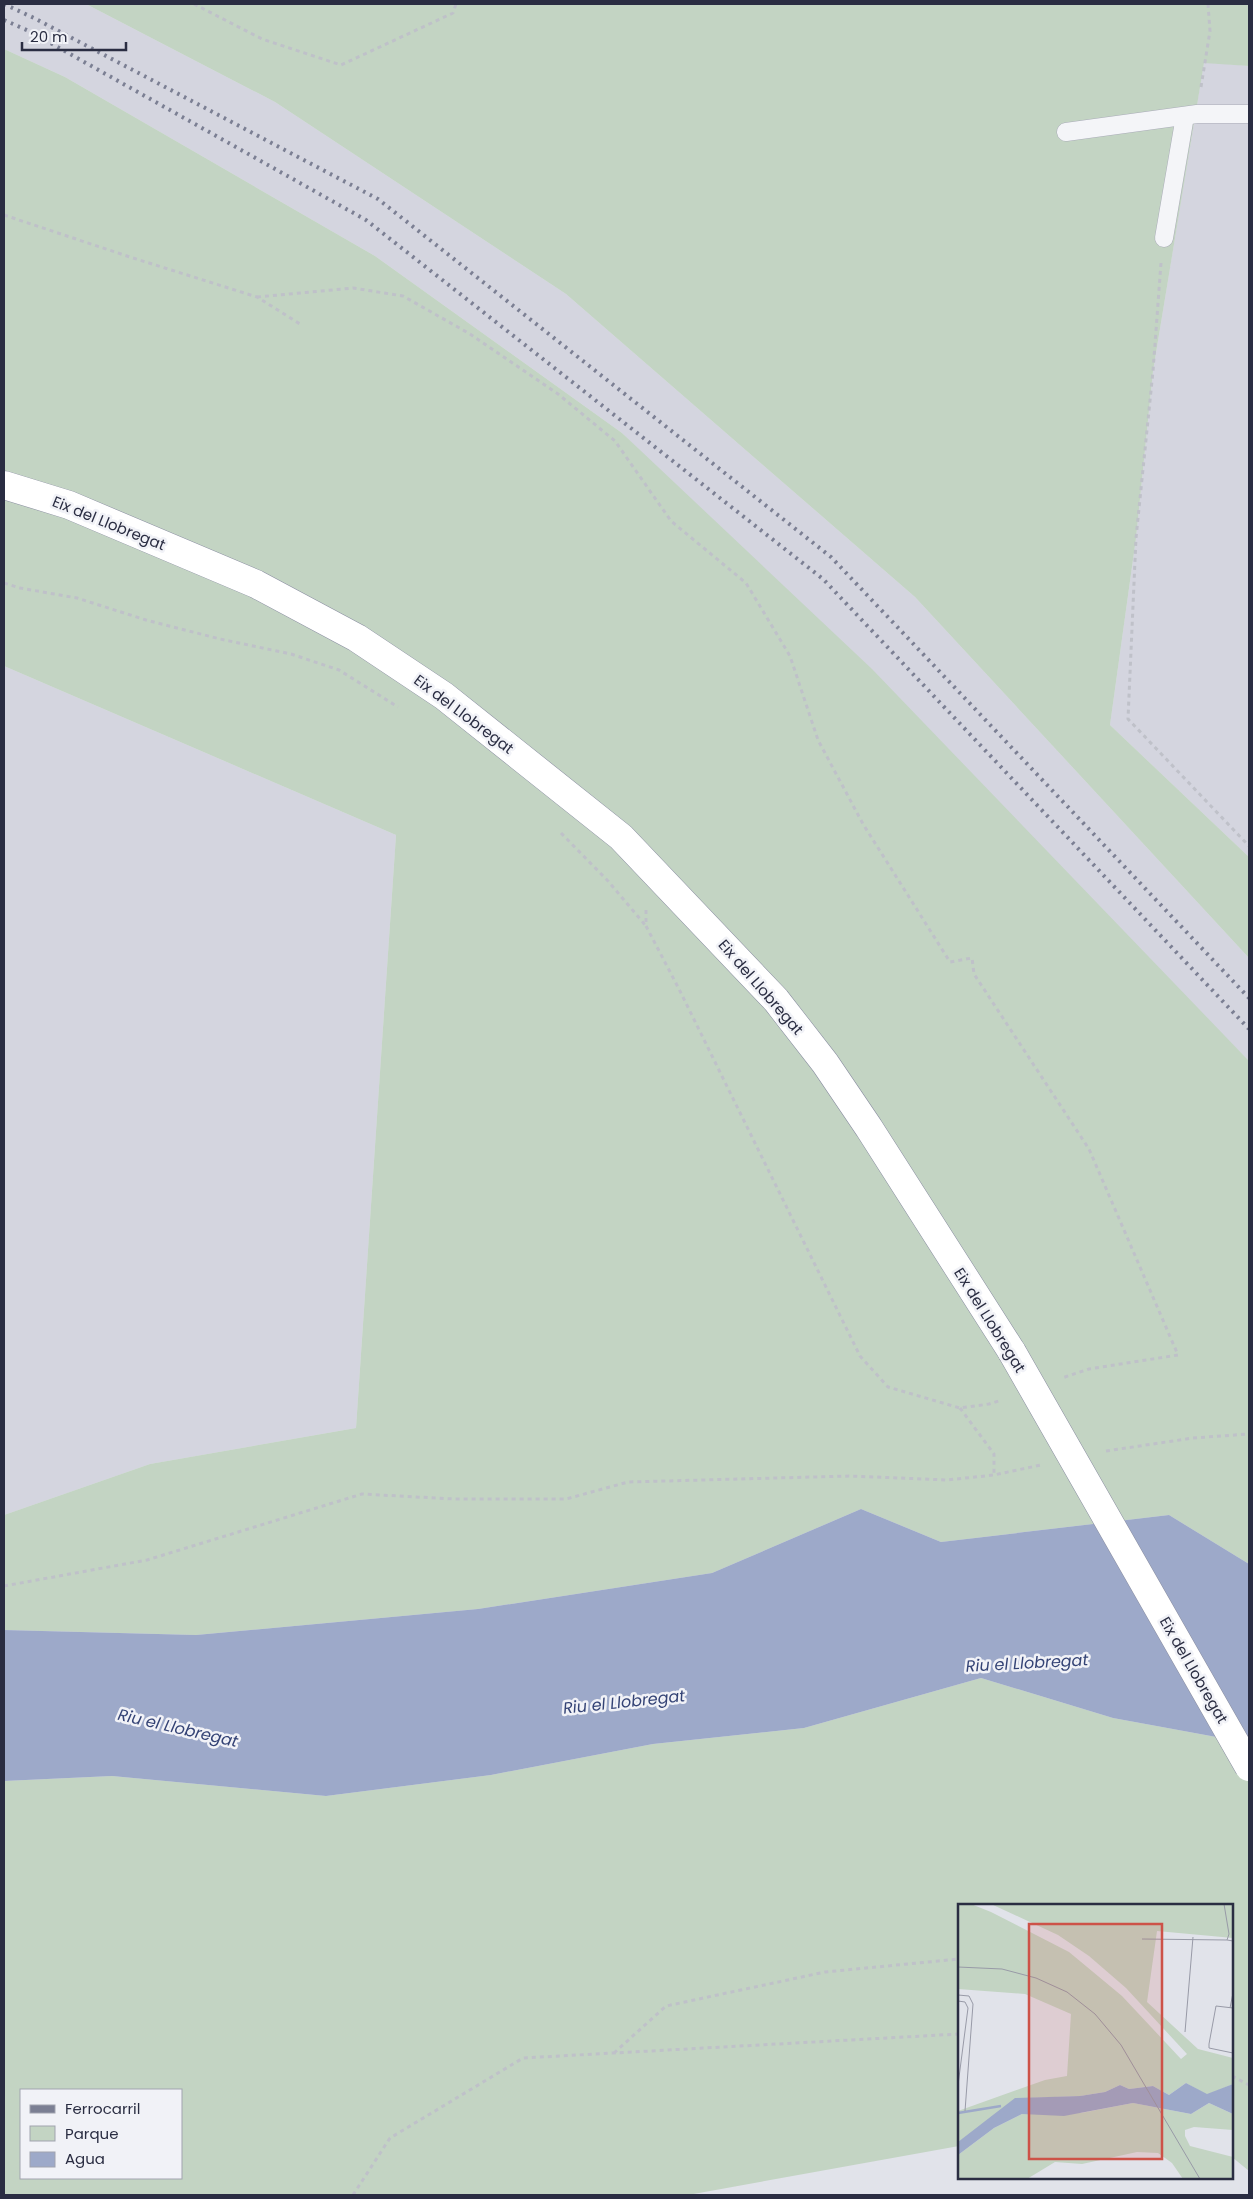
<svg xmlns="http://www.w3.org/2000/svg" width="1253" height="2199" font-family="Poppins,sans-serif">
	<style>
		.built { fill: #d4d5df }
		.green { fill: #c3d4c3; fill-rule: evenodd }
		.water { fill: #9da9c9 }
		.lines { fill: none; stroke-linecap: round; stroke-linejoin: round }
		.service-casing { stroke: #aaacb8; stroke-width: 19 }
		.trunk-casing { stroke: #898da0; stroke-width: 29 }
		.path { stroke: #bfc1c9; stroke-width: 3; stroke-dasharray: 4 4; stroke-linecap: butt }
		.service { stroke: #f4f5f8; stroke-width: 18 }
		.trunk { stroke: #fff; stroke-width: 28 }
		.rail { stroke: #7b7f93; stroke-width: 4; stroke-dasharray: 2.5 5; stroke-linecap: butt }
		.trunk-bridge-casing { stroke: #898da0; stroke-width: 29; stroke-linecap: butt }
		.trunk-bridge { stroke: #fff; stroke-width: 28 }
		.labels { text-anchor: middle; dominant-baseline: central; stroke-width: 5; stroke-linejoin: round; paint-order: stroke }
		.street-label { font-size: 15px; fill: #2a2d42; stroke: #f1f2f7 }
		.water-label { font-size: 16px; font-style: italic; fill: #344375; stroke: #f1f2f7 }
		.inset-river { fill: none; stroke: #9da9c9; stroke-width: 2.5 }
		.inset-road { fill: none; stroke: #989aa7; stroke-width: 1 }
		.view { fill: #cd5248; fill-opacity: 0.15; stroke: #cd5248; stroke-width: 2.5 }
		.inset-edge { fill: none; stroke: #2a2d42; stroke-width: 2.5 }
	</style>
	<rect width="100%" height="100%" fill="#e1e3ea"/>
	<g class="built">
		<polygon points="4,4 86,4 275,102 566,294 915,597 1249,958 1249,1061 622,433 375,256 65,77 4,49"/>
		<polygon points="1204,62 1249,66 1249,857 1110,725 1136,538 1153,371"/>
		<polygon points="4,666 396,835 356,1428 150,1464 4,1515"/>
	</g>
	<g class="green">
		<polygon points="86,4 1249,4 1249,66 1204,63 1153,371 1136,538 1110,725 1249,857 1249,958 915,597 566,294 275,102"/>
		<polygon points="4,49 65,77 375,256 622,433 872,669 1249,1061 1249,1564 1169,1515 941,1542 861,1509 712,1573 478,1609 196,1635 4,1630 4,1515 150,1464 356,1428 396,835 4,666"/>
		<path d="M981,1678L1113,1718L1249,1743V2171L1232,2157V1905H959V2146L688,2195H4V1781L112,1776L326,1796L491,1775L653,1744L804,1728ZM21,2090H181V2178H21Z"/>
	</g>
	<polygon class="water" points="861,1509 941,1542 1169,1515 1249,1564 1249,1743 1113,1718 981,1678 804,1728 653,1744 491,1775 326,1796 112,1776 4,1781 4,1630 196,1635 478,1609 712,1573"/>
	<g class="lines">
		<g class="service-casing">
			<g id="service">
				<polyline points="1066,132 1197,114 1249,114"/>
				<polyline points="1164,238 1185,116"/>
			</g>
		</g>
		<g class="trunk-casing">
			<polyline id="trunk" points="4,485 69,505 256,584 357,638 444,696 621,837 776,1000 825,1063 869,1128 1012,1352"/>
		</g>
		<g class="path">
			<polyline points="194,4 262,39 341,65 453,13 456,4"/>
			<polyline points="1201,87 1210,31 1208,4"/>
			<polyline points="4,215 130,257 257,297 300,324"/>
			<polyline points="1161,263 1153,371 1136,538 1128,719 1249,846"/>
			<polyline points="257,297 353,288 403,296 470,334 558,394 615,441 671,521 746,583 790,656 818,740 863,824 950,962 972,958 974,974 1089,1149 1178,1355 1089,1369 1062,1378"/>
			<polyline points="4,583 20,588 77,598 146,620 220,639 291,654 339,670 398,707"/>
			<polyline points="561,833 608,881 646,926"/>
			<polyline points="646,910 646,926 679,989 860,1356 888,1387 960,1408 989,1404 1002,1400"/>
			<polyline points="960,1408 994,1454 994,1475"/>
			<polyline points="1106,1451 1193,1438 1249,1434"/>
			<polyline points="4,1586 147,1560 362,1494 454,1499 566,1499 628,1482 850,1476 947,1480 994,1475 1041,1465"/>
			<polyline points="614,2053 666,2006 825,1972 959,1959"/>
			<polyline points="1232,2076 1249,2085"/>
			<polyline points="353,2195 390,2138 523,2058 959,2034"/>
		</g>
		<use href="#service" class="service"/>
		<use href="#trunk" class="trunk"/>
		<g class="rail">
			<polyline points="4,4 34,18 378,199 831,557 1249,998"/>
			<polyline points="4,20 29,31 366,220 823,579 1249,1029"/>
		</g>
		<g class="trunk-bridge-casing">
			<polyline id="trunk-bridge" points="1012,1352 1249,1767"/>
		</g>
		<use href="#trunk-bridge" class="trunk-bridge"/>
	</g>
	<g class="labels">
		<g class="street-label">
			<text transform="translate(109 523) rotate(22)">Eix del Llobregat</text>
			<text transform="translate(464 714) rotate(37)">Eix del Llobregat</text>
			<text transform="translate(761 987) rotate(49)">Eix del Llobregat</text>
			<text transform="translate(990 1320) rotate(58)">Eix del Llobregat</text>
			<text transform="translate(1194 1670) rotate(60)">Eix del Llobregat</text>
		</g>
		<g class="water-label">
			<text transform="translate(1027 1663) rotate(-3)">Riu el Llobregat</text>
			<text transform="translate(624 1702) rotate(-6)">Riu el Llobregat</text>
			<text transform="translate(178 1728) rotate(13)">Riu el Llobregat</text>
		</g>
	</g>
	<g transform="translate(958 1904)">
		<rect width="275" height="275" fill="#e1e3ea"/>
		<path d="M0,0H13L33,8L111,48L164,92L223,155L229,150L168,84L131,52L100,31L33,0H275V34L199,27L189,98L240,145L275,154V180L249,191L228,179L211,191L195,182L171,185L162,181L147,188L122,192L71,194L0,238V207L87,176L109,172L113,110L67,90L0,85ZM175,199L233,210L251,199L275,210V226L236,223L227,226V232L232,242L275,253V275H225L214,259L200,249L179,248L124,260L97,258L69,275H0V251L36,224L64,210L123,209Z" fill="#c3d4c3"/>
		<path d="M228,179L249,190L275,180V210L251,199L233,210L175,199L106,212L64,210L36,224L0,251V238L57,194L122,192L147,188L162,181L171,185L195,182L211,191Z" fill="#9da9c9"/>
		<path class="inset-river" d="M0,209L43,202"/>
		<path class="inset-road" d="M266,0L271,30L269,36L275,37M184,35L269,36M0,63L44,65L78,74L109,88L137,110L163,141L242,275M0,91L11,92L15,100L7,207M0,97L7,98L10,104L0,181M272,104L275,89M275,104L258,102L251,140V144L275,149M227,128L235,33"/>
		<path class="view" d="M71,20H204V255H71Z"/>
		<rect width="275" height="275" class="inset-edge"/>
	</g>
	<rect width="1253" height="2199" fill="none" stroke="#2a2d42" stroke-width="10"/>
	<rect x="20" y="2089" width="162" height="90" fill="#f1f2f7" stroke="#a1a3af"/>
	<rect x="30" y="2105" width="25" height="8" fill="#7b7f93" stroke="#a1a3af"/>
	<text x="65" y="2114" font-size="15" fill="#2a2d42">Ferrocarril</text>
	<rect x="30" y="2126" width="25" height="15" fill="#c3d4c3" stroke="#a1a3af"/>
	<text x="65" y="2139" font-size="15" fill="#2a2d42">Parque</text>
	<rect x="30" y="2152" width="25" height="15" fill="#9da9c9" stroke="#a1a3af"/>
	<text x="65" y="2164" font-size="15" fill="#2a2d42">Agua</text>
	<path d="M22 42v8h104v-8" fill="none" stroke="#2a2d42" stroke-width="2.5"/>
	<text x="30" y="42" font-size="15" fill="#2a2d42" stroke="#f1f2f7" stroke-width="4" paint-order="stroke">20 m</text>
</svg>
